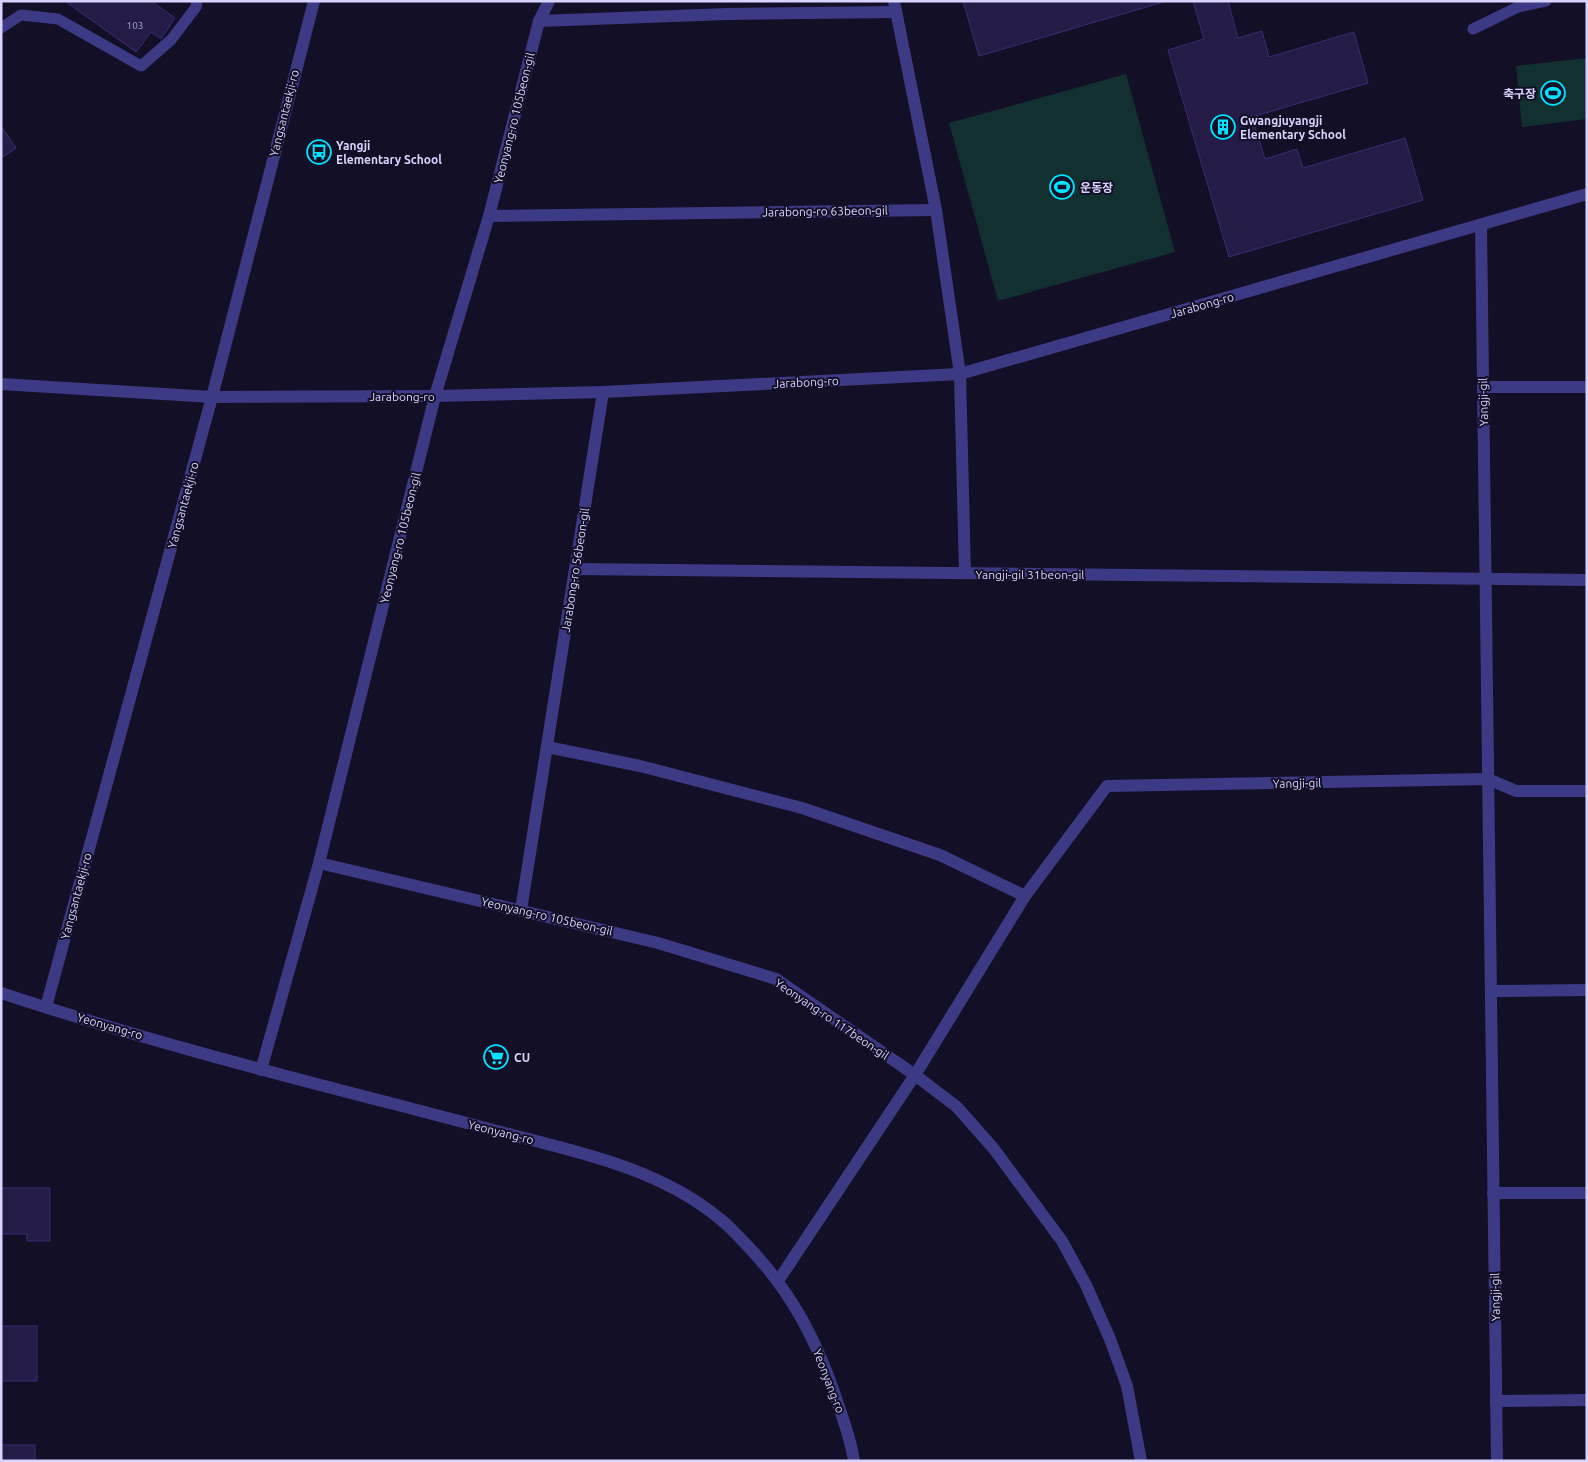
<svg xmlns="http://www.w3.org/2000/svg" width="1588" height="1462" font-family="Ubuntu,'Noto Sans KR',sans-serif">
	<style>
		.grass { fill: #12302f }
		.building { fill: #241b47; stroke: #3b2d73 }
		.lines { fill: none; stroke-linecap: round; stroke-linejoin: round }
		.service { stroke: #3d3a85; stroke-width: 11 }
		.minor { stroke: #3d3a85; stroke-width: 12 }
		.tertiary { stroke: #3d3a85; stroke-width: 12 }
		.labels { text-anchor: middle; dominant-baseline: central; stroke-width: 4; stroke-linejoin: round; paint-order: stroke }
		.number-label { font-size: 10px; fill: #aca6d1 }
		.poi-label { font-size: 12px; font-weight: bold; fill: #d9d4ff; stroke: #130f26; text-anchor: start }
		.street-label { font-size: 12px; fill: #d9d4ff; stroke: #130f26 }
	</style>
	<rect width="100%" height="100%" fill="#130f26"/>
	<g class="grass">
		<polygon points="1587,58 1587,119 1522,127 1516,66"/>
		<polygon points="1126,74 1175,252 998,301 949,123"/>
	</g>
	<g class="building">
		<polygon points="65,1 151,1 175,18 161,39 151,32 136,52"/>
		<polygon points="963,1 1167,1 979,56"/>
		<polygon points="1193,1 1228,1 1238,38 1262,31 1269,57 1354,32 1368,83 1252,117 1265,159 1297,149 1303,168 1405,138 1423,200 1229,257 1168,50 1204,39"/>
		<polygon points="1,126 16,148 1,158"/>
		<polygon points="1,1188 50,1188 50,1241 27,1241 27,1234 1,1234"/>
		<rect x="1" y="1326" width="36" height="55"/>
		<rect x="1" y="1445" width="34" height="16"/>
	</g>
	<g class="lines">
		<g class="service">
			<polyline points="1,28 21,15 58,19 141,66 171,40 196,7 197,1"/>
			<polyline points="1473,29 1518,7 1546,1"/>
		</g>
		<g class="minor">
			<polyline points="894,1 936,210 960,374 965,573"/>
			<polyline points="539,21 727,14 895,12"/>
			<polyline points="489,216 936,210"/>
			<polyline points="1481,226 1497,1461"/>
			<polyline points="1,384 212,397 435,396 603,392 960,374 1587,194"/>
			<polyline points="1483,387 1587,387"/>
			<polyline points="575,569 1587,580"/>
			<polyline points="547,747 640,766 802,808 940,855 1025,896"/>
			<polyline points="319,863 658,943 776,979 915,1075 957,1107 994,1149 1062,1241 1086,1285 1110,1339 1127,1386 1141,1461"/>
			<polyline points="521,910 603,392"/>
			<polyline points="1492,991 1587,990"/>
			<polyline points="261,1070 319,863 435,396 489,216 539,21 549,1"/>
			<polyline points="1493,1193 1587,1193"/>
			<polyline points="778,1281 915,1075 1025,896 1107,786 1488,779 1516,791 1587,791"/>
			<polyline points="1496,1401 1587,1400"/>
		</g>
		<g class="tertiary">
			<path d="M1,993C132,1036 265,1071 398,1105C440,1116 482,1127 524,1138C592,1155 665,1173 720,1219C727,1224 733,1231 739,1237C788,1286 815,1335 837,1401C844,1421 851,1440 854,1461"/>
			<polyline points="46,1007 212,397 314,1"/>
		</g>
	</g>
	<defs>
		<g id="stadium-ring" transform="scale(1.25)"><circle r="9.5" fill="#130f26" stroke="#00e5ff" stroke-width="1.5"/><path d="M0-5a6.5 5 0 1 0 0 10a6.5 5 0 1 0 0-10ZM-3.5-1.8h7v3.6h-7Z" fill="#00e5ff"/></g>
		<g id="building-ring" transform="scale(1.25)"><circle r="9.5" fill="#130f26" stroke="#00e5ff" stroke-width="1.5"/><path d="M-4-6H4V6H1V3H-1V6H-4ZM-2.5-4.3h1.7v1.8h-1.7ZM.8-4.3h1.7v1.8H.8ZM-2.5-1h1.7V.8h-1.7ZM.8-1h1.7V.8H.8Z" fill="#00e5ff"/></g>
		<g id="bus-ring" transform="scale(1.25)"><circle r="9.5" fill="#130f26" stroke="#00e5ff" stroke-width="1.5"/><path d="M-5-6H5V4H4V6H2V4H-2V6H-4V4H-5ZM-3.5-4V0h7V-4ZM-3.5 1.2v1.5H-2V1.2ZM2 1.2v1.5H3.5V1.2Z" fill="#00e5ff"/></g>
		<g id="supermarket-ring" transform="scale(1.25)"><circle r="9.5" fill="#130f26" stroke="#00e5ff" stroke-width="1.5"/><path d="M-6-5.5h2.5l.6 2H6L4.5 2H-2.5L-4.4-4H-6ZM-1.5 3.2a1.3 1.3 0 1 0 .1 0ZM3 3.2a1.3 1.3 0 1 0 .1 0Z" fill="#00e5ff"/></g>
	</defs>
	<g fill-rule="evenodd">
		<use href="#stadium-ring" x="1553" y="93"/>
		<use href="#building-ring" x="1223" y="127"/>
		<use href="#bus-ring" x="319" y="152"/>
		<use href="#stadium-ring" x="1062" y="187"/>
		<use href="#supermarket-ring" x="496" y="1057"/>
	</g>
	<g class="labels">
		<g class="number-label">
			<text x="135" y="25">103</text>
		</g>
		<g class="poi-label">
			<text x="1536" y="93" text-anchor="end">축구장</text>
			<text x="1240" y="120">Gwangjuyangji<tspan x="1240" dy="14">Elementary School</tspan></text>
			<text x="336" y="145">Yangji<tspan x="336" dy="14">Elementary School</tspan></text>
			<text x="1080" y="187">운동장</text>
			<text x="514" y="1057">CU</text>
		</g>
		<g class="street-label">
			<text transform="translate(284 113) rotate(-76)">Yangsantaekji-ro</text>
			<text transform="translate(514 118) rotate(-76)">Yeonyang-ro 105beon-gil</text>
			<text transform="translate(825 211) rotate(-1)">Jarabong-ro 63beon-gil</text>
			<text transform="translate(1202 305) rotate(-16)">Jarabong-ro</text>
			<text transform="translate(806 382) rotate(-3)">Jarabong-ro</text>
			<text x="402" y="396">Jarabong-ro</text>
			<text transform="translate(1483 402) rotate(-91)">Yangji-gil</text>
			<text transform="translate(183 505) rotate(-75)">Yangsantaekji-ro</text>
			<text transform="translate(400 538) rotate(-76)">Yeonyang-ro 105beon-gil</text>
			<text transform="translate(575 570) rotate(-81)">Jarabong-ro 56beon-gil</text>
			<text x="1030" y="574">Yangji-gil 31beon-gil</text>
			<text transform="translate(1297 783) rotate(-1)">Yangji-gil</text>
			<text transform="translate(76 896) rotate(-75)">Yangsantaekji-ro</text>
			<text transform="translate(547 916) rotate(13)">Yeonyang-ro 105beon-gil</text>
			<text transform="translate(832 1019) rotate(34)">Yeonyang-ro 117beon-gil</text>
			<text transform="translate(110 1026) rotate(16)">Yeonyang-ro</text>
			<text transform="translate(501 1132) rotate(14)">Yeonyang-ro</text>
			<text transform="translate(1495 1297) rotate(-91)">Yangji-gil</text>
			<text transform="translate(829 1381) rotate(69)">Yeonyang-ro</text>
		</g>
	</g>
	<rect width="1588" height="1462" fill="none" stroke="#d9d4ff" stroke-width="5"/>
</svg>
